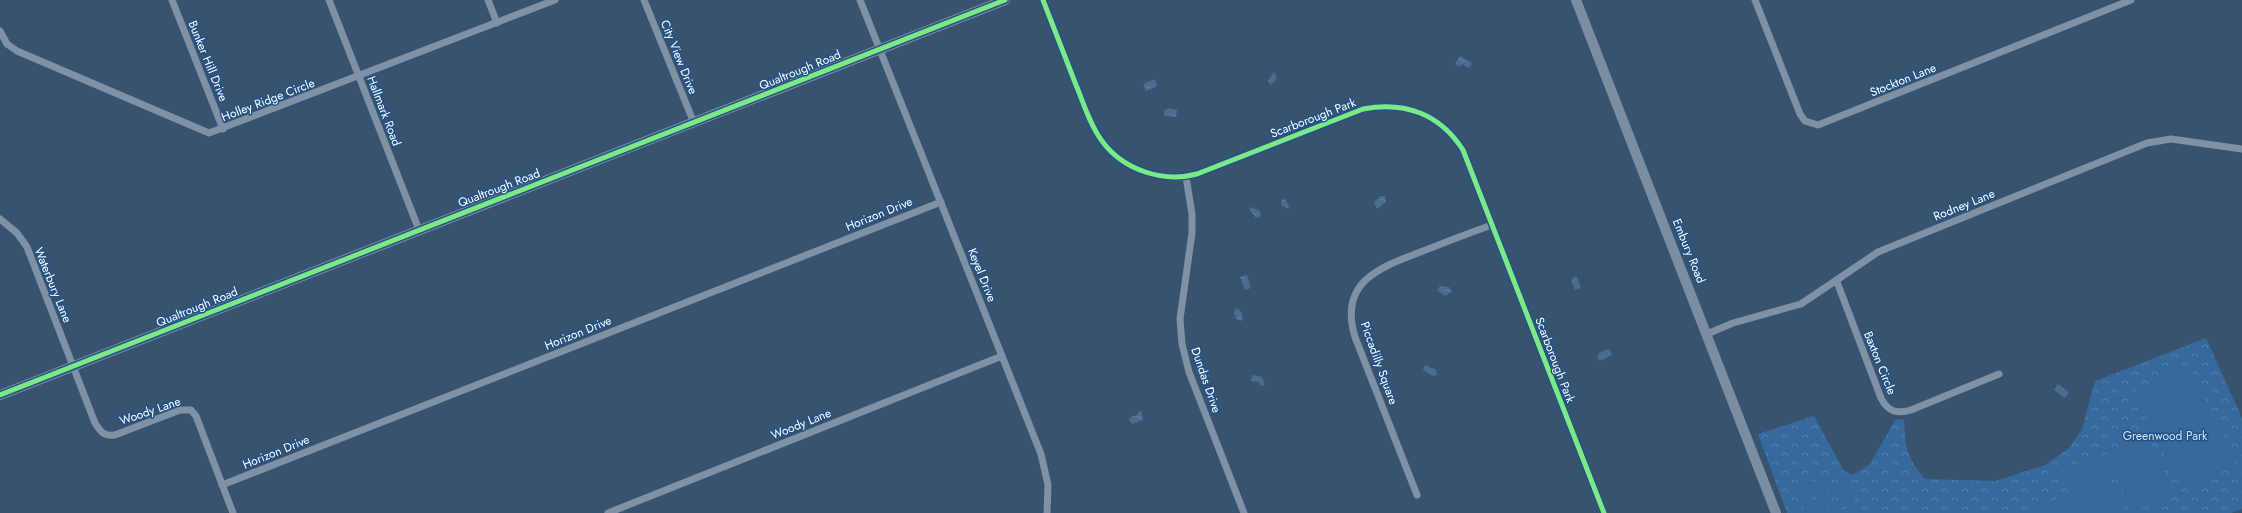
<svg xmlns="http://www.w3.org/2000/svg" width="2242" height="513" font-family="Jost,sans-serif">
	<style>
		.park { fill: url(#park-crowns) }
		.garden { fill: #36699c }
		.water { fill: url(#water-ripples) }
		.lines { fill: none; stroke-linecap: round; stroke-linejoin: round }
		.street { stroke: #7f91a5; stroke-width: 7 }
		.secondary { stroke: #7a8da1; stroke-width: 10 }
		.cycleway-casing { stroke: #225286; stroke-width: 8 }
		.cycleway { stroke: #7ce984; stroke-width: 5 }
		.labels { text-anchor: middle; dominant-baseline: central; stroke-width: 3; stroke-linejoin: round; paint-order: stroke }
		.street-label { font-size: 12px; fill: #fff; stroke: #225286 }
		.park-label { font-size: 12px; fill: #cfe3f7; stroke: #225286 }
	</style>
	<defs>
		<pattern id="park-crowns" width="20" height="18" patternUnits="userSpaceOnUse"><rect width="20" height="18" fill="#36699c"/><path d="M2 6a3 3 0 1 1 6 0M12 15a3 3 0 1 1 6 0" fill="none" stroke="#5480ab"/></pattern>
		<pattern id="water-ripples" width="26" height="14" patternUnits="userSpaceOnUse"><rect width="26" height="14" fill="#496c90"/><path d="M2 4q2-2 4 0t4 0M15 11q2-2 4 0t4 0" fill="none" stroke="#6482a1"/></pattern>
	</defs>
	<rect width="100%" height="100%" fill="#385370"/>
	<path class="park" d="M2206,338L2242,418V509L2231,513H1787L1758,434L1814,416L1844,471L1852,475L1869,465L1896,419L1904,420C1906,450 1906,455 1925,479L1995,481L2045,465L2069,448L2082,429L2095,381Z"/>
	<g class="garden">
		<polygon points="2189,365 2236,463 2181,489 2134,391"/>
		<polygon points="2146,433 2174,493 2134,512 2106,452"/>
		<polygon points="2099,455 2126,513 2079,513 2060,473"/>
		<polygon points="1822,478 1827,490 1800,501 1795,488"/>
		<polygon points="1848,484 1855,501 1846,504 1839,488"/>
		<polygon points="1828,494 1833,506 1817,513 1806,513 1802,504"/>
		<polygon points="2062,496 2070,513 2027,513"/>
		<polygon points="1855,505 1858,513 1835,513"/>
	</g>
	<g class="water">
		<polygon points="1460,56 1472,63 1469,68 1462,64 1460,67 1455,64"/>
		<polygon points="1274,72 1277,78 1271,85 1268,81"/>
		<polygon points="1155,79 1157,86 1146,91 1143,84"/>
		<polygon points="1169,108 1177,110 1176,117 1164,116 1164,111"/>
		<polygon points="1381,196 1385,196 1386,202 1377,209 1374,202"/>
		<polygon points="1282,199 1286,200 1289,207 1288,209 1281,205"/>
		<polygon points="1251,207 1260,211 1261,216 1256,218 1249,209"/>
		<polygon points="1247,275 1251,288 1245,290 1240,277"/>
		<polygon points="1574,277 1577,277 1581,288 1575,290 1571,280"/>
		<polygon points="1440,286 1449,287 1452,291 1445,296 1437,290"/>
		<polygon points="1236,308 1239,309 1242,313 1242,321 1236,319 1234,312"/>
		<polygon points="1609,349 1612,355 1600,361 1597,358 1599,353"/>
		<polygon points="1425,365 1436,370 1437,375 1433,376 1423,370"/>
		<polygon points="1252,375 1262,377 1265,385 1261,386 1259,382 1251,381"/>
		<polygon points="2058,384 2069,392 2065,398 2054,390"/>
		<polygon points="1139,411 1142,412 1143,420 1132,424 1129,420 1130,417 1137,415"/>
	</g>
	<g class="lines">
		<g class="street">
			<polyline points="172,0 223,129"/>
			<polyline points="329,0 419,230"/>
			<polyline points="488,0 497,23"/>
			<polyline points="644,0 694,123"/>
			<polyline points="860,0 1041,454 1048,485 1047,513"/>
			<path d="M1043,0C1054,28 1065,57 1076,85C1084,104 1090,125 1102,141C1123,170 1163,183 1197,174L1363,109C1405,101 1440,114 1463,150L1604,513"/>
			<polyline points="1755,0 1800,114 1805,121 1818,125 2131,0"/>
			<polyline points="0,31 7,44 17,51 209,133 555,0"/>
			<polyline points="1186,177 1192,214 1192,233 1180,319 1182,344 1189,372 1244,513"/>
			<path d="M0,219L17,233L27,247L95,423C100,431 104,437 115,435L180,410H191L196,416L233,513"/>
			<path d="M1837,282L1881,398C1888,412 1897,414 1911,410L1999,374"/>
			<polyline points="1707,334 1733,323 1801,304 1878,252 2147,143 2171,139 2242,149"/>
			<polyline points="222,485 941,202"/>
			<path d="M1417,495L1355,337C1338,281 1381,267 1423,251C1446,242 1469,233 1492,225"/>
			<polyline points="608,513 1002,356"/>
		</g>
		<g class="secondary">
			<polyline points="1576,0 1776,513"/>
			<polyline points="0,395 1005,0"/>
		</g>
		<g class="cycleway-casing">
			<g id="cycleway">
				<path d="M1043,0C1054,28 1065,57 1076,85C1084,104 1090,125 1102,141C1123,170 1163,183 1197,174L1363,109C1405,101 1440,114 1463,150L1604,513"/>
				<polyline points="0,395 1005,0"/>
			</g>
		</g>
		<use href="#cycleway" class="cycleway"/>
	</g>
	<g class="labels">
		<g class="street-label">
			<text transform="translate(679 57) rotate(68)">City View Drive</text>
			<text transform="translate(208 61) rotate(68)">Bunker Hill Drive</text>
			<text transform="translate(800 70) rotate(-22)">Qualtrough Road</text>
			<text transform="translate(1903 80) rotate(-22)">Stockton Lane</text>
			<text transform="translate(268 100) rotate(-21)">Holley Ridge Circle</text>
			<text transform="translate(384 111) rotate(69)">Hallmark Road</text>
			<text transform="translate(1313 118) rotate(-21)">Scarborough Park</text>
			<text transform="translate(499 188) rotate(-21)">Qualtrough Road</text>
			<text transform="translate(1964 205) rotate(-22)">Rodney Lane</text>
			<text transform="translate(879 214) rotate(-22)">Horizon Drive</text>
			<text transform="translate(1689 251) rotate(68)">Embury Road</text>
			<text transform="translate(982 275) rotate(68)">Keyel Drive</text>
			<text transform="translate(53 285) rotate(68)">Waterbury Lane</text>
			<text transform="translate(197 307) rotate(-22)">Qualtrough Road</text>
			<text transform="translate(578 333) rotate(-22)">Horizon Drive</text>
			<text transform="translate(1555 360) rotate(69)">Scarborough Park</text>
			<text transform="translate(1379 363) rotate(70)">Piccadilly Square</text>
			<text transform="translate(1880 363) rotate(68)">Baxton Circle</text>
			<text transform="translate(1206 380) rotate(71)">Dundas Drive</text>
			<text transform="translate(150 411) rotate(-19)">Woody Lane</text>
			<text transform="translate(801 424) rotate(-22)">Woody Lane</text>
			<text transform="translate(276 452) rotate(-22)">Horizon Drive</text>
		</g>
		<g class="park-label">
			<text x="2165" y="436">Greenwood Park</text>
		</g>
	</g>
</svg>
